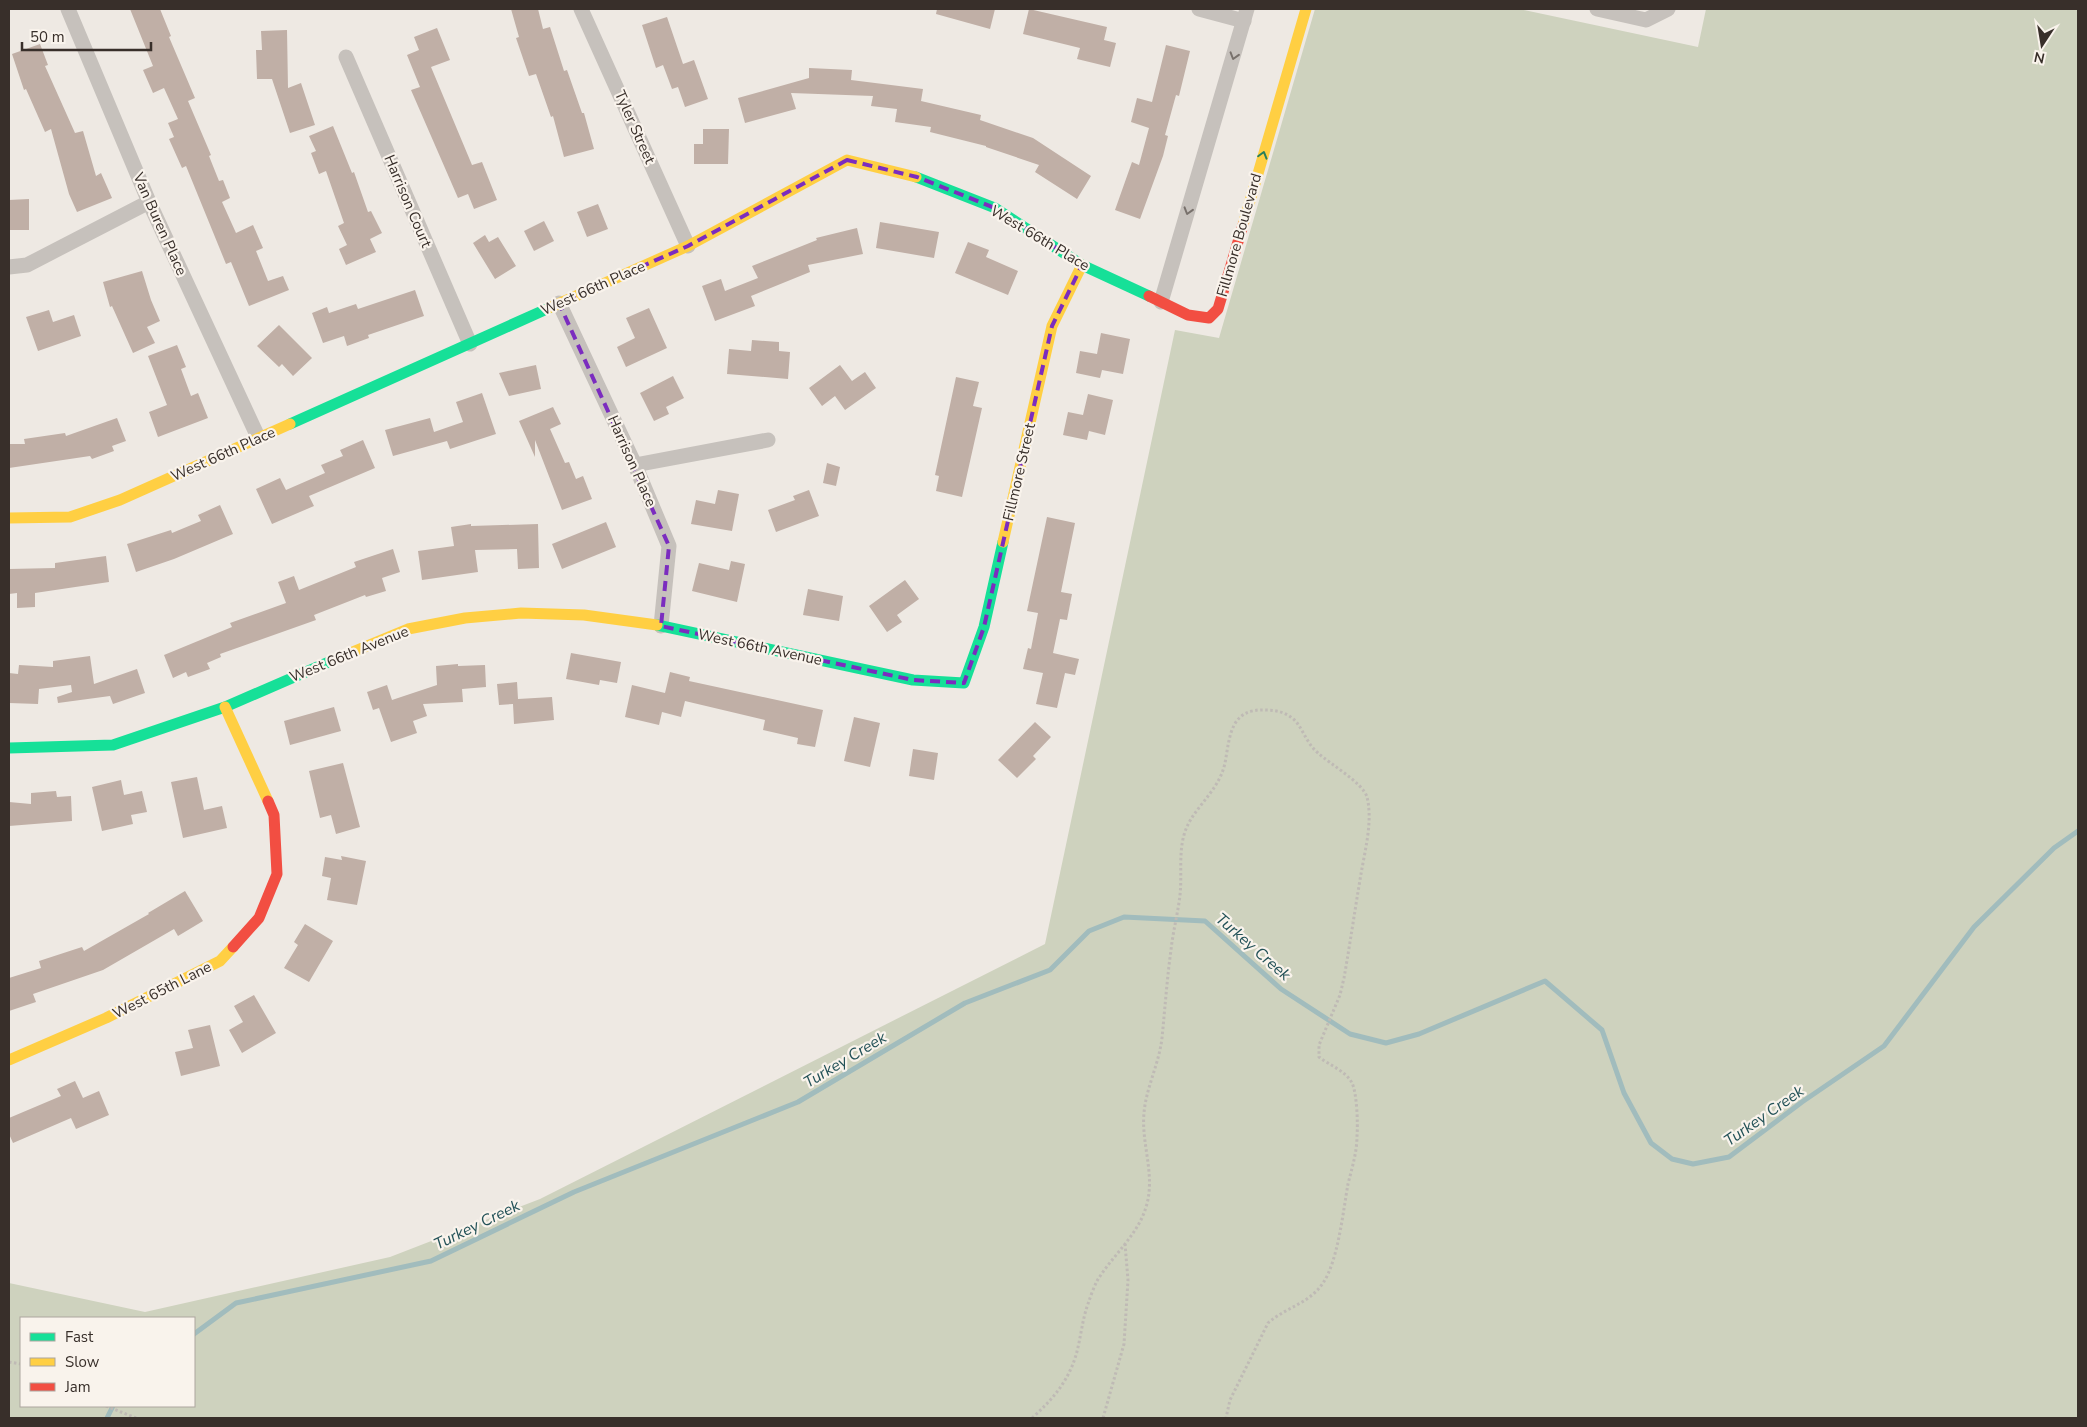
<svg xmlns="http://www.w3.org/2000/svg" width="2087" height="1427" font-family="'Nunito Sans',sans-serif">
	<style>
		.green { fill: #ced2be; fill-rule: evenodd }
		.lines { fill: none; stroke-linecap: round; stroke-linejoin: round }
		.stream { stroke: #a1bcbd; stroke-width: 5 }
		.building { fill: #c0afa6 }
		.path { stroke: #bfbab5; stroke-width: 3; stroke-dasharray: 2.5 2.5; stroke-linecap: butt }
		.street { stroke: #c6c1bc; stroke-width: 15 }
		.fast { stroke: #16e098; stroke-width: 11 }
		.slow { stroke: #ffcf43; stroke-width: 11 }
		.jam { stroke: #f24e42; stroke-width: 11 }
		.oneway { stroke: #78716c }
		.oneway2 { stroke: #297f5c }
		.marked { fill: none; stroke: #7b2cbf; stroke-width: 4; stroke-dasharray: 10 6; stroke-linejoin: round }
		.labels { text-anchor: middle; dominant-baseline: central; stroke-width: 4.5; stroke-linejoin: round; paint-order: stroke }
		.street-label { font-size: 15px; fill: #382f2a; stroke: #f9f3ec }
		.water-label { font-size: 16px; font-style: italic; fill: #225157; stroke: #f9f3ec }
	</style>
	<rect width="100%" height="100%" fill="#eee9e3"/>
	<path class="green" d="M1315,9H1519L1698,47L1706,9H2078V1418H9V1283L145,1312L390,1257L540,1199L1045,944L1175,330L1219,338ZM21,1318H194V1406H21Z"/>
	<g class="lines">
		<g class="stream">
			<polyline points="194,1334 236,1303 431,1261 574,1192 798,1102 965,1003 1050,970 1089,931 1124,917 1205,921 1281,989 1350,1034 1386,1043 1419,1034 1545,981 1602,1030 1624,1093 1651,1143 1672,1159 1693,1164 1729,1157 1802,1102 1884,1046 1974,927 2054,848 2078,831"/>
			<polyline points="107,1418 113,1406"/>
		</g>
	</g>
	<g class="building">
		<polygon points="130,9 160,9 171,36 169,37 195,98 188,101 211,155 209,156 219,181 223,180 230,198 222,202 236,233 253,225 263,248 256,251 268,281 283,276 289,290 249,306 231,262 226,264 186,166 182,168 169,139 174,137 168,123 178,119 164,88 153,93 143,70 153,66"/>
		<polygon points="511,9 538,9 543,29 550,27 564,71 567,70 582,113 584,113 594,149 564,157 553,116 551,117 536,74 529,76 516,38 519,37"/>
		<polygon points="937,9 995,9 990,29 936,14"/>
		<polygon points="1029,9 1107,27 1104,40 1116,43 1110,67 1077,59 1080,48 1023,34"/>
		<polygon points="667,17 683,64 694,60 708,99 685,107 678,87 672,89 663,65 656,68 642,25"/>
		<polygon points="437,28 450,60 431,67 472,165 482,162 497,200 474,209 468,194 458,198 411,90 420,87 407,55 419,50 414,37"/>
		<polygon points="287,30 288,88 301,83 315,125 290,133 272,79 257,79 256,50 262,50 261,31"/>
		<polygon points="40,44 48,65 45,66 75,133 83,131 96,176 101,173 112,198 77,212 69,194 51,129 45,132 26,89 24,90 12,54"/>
		<polygon points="1166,45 1190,51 1179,96 1176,95 1165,135 1168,136 1163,156 1140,219 1115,210 1132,162 1139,165 1149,128 1131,122 1137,98 1152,102"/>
		<polygon points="809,68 852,70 851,80 923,89 921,101 981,115 980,120 1033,138 1091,176 1077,199 1035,172 1039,165 986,147 986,146 930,132 931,127 895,122 897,109 871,106 873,96 791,93 796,109 745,123 738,98 809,78"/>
		<polygon points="333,126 352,173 354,172 368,212 371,211 382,233 370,239 376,252 346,265 339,249 347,245 338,226 344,223 326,171 319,174 311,153 316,151 309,136"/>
		<polygon points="703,129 729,129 728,164 694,164 694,144 703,144"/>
		<polygon points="29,199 29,230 9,230 9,200"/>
		<polygon points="598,204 608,229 587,237 577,212"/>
		<polygon points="544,221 554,241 534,251 524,231"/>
		<polygon points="880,222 939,232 934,258 876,248"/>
		<polygon points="857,228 863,254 808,265 810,272 751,296 755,306 715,321 702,286 721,279 725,291 758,278 752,266 817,240 816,238"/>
		<polygon points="485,235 489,242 498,237 516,266 495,279 473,243"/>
		<polygon points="968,242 989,250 986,257 1018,271 1008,295 955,273"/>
		<polygon points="142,271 151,300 160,321 147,327 155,343 133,353 112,306 110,307 103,282"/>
		<polygon points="415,290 424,316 368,335 369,338 347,346 344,336 323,343 312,313 327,307 329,313 356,304 358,309"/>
		<polygon points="649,308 667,348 626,367 617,347 635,338 626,318"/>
		<polygon points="49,310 53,322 74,315 81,336 38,351 26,317"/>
		<polygon points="279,325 312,358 293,376 282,364 279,367 257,346"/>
		<polygon points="1101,333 1130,339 1123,374 1102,370 1100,378 1076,373 1080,351 1097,354"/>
		<polygon points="752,340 779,342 779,351 790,352 788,379 727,374 729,349 751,351"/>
		<polygon points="177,345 186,367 181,369 191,396 198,393 208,418 158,437 149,412 167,405 148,356"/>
		<polygon points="536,365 541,389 509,396 499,373"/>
		<polygon points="840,365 852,381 865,372 876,388 845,410 835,396 822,406 809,388"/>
		<polygon points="673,376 684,398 666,407 669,414 654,421 640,393"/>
		<polygon points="956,377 979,382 973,406 982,408 962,497 936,491 939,476 935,475"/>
		<polygon points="482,393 496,434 450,449 447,441 393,456 385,430 430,418 434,432 463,422 456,402"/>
		<polygon points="1088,394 1113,400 1105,435 1089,431 1087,440 1063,435 1068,412 1083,415"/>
		<polygon points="553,407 561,424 550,429 565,463 569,462 576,479 583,476 592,499 562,510 535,440 535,457 519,421"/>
		<polygon points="117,418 126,441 112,446 114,451 92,459 90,456 9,468 9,444 25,444 24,439 65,433 66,436"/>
		<polygon points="363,440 375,468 309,496 314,506 272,524 256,489 280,478 286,490 325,473 321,465 343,456 340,450"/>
		<polygon points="827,463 840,467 836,486 823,483"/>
		<polygon points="718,490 739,494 732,531 691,524 696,500 715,504"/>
		<polygon points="809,490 819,516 776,532 768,510 795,500 793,496"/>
		<polygon points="220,505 233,534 174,559 136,572 127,544 171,530 172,533 201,521 198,515"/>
		<polygon points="1047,517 1075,523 1061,592 1072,594 1067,620 1060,619 1053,653 1079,659 1075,675 1065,673 1057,708 1036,704 1043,673 1023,669 1028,648 1031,649 1038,613 1027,611"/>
		<polygon points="606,522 616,547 562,569 552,544"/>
		<polygon points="471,524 471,526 538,524 539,568 518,569 517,549 475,550 478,572 422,580 418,551 454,546 451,527"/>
		<polygon points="393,549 400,572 382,578 386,591 366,597 365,595 314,615 316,620 220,654 221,657 207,663 210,669 188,677 186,672 173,678 164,655 232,627 230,623 286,603 278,582 294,576 299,590 356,567 354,562"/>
		<polygon points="106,556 109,582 35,593 35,607 17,608 17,593 9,594 9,569 55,568 55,563"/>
		<polygon points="731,561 745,564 737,602 692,591 699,563 729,570"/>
		<polygon points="905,580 919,599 897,615 902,622 887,632 869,606"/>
		<polygon points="808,589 843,596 839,621 803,615"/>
		<polygon points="571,653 621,662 617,683 600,680 599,685 566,679"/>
		<polygon points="90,656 94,684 137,669 145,693 113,704 110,696 58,703 57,697 72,692 71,685 39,689 38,704 9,703 9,673 18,674 19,665 53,667 53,661"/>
		<polygon points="458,664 458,666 485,665 486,687 462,689 463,702 423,704 427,716 413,721 417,733 391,742 379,708 373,710 367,692 387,685 392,700 437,685 436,666"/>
		<polygon points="670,672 690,677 689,681 823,710 815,747 797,744 798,738 763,730 765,720 685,701 681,717 662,712 659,725 625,717 632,685 665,693"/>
		<polygon points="517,682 518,699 552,697 554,720 514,724 513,704 499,705 497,684"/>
		<polygon points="334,707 341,731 290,745 284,721"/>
		<polygon points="854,717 880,723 870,767 844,761"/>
		<polygon points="1035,722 1051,737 1033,756 1036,759 1017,778 998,760"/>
		<polygon points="913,749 938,753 934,780 909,776"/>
		<polygon points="343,763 360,827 336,834 331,815 320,818 309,771"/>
		<polygon points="197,777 204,810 222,806 227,828 183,838 171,782"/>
		<polygon points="121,780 124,795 142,791 147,812 131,815 133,824 102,831 92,787"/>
		<polygon points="56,791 57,797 71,796 72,821 9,826 9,802 31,804 31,793"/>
		<polygon points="341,856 366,861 357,905 327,900 331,878 322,876 325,857 342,860"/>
		<polygon points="185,891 203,921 178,936 174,929 103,970 33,994 36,1002 9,1011 9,978 41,968 39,961 82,947 84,951 149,914 148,913"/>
		<polygon points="305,924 333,941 309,982 284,968 298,945 294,942"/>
		<polygon points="254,995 276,1033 242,1053 229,1030 243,1022 234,1006"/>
		<polygon points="210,1025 220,1066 181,1076 175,1052 193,1048 188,1030"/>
		<polygon points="75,1081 83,1098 99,1091 109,1115 76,1129 71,1118 13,1143 9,1134 9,1118 61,1096 57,1089"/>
	</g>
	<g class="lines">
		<g class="path">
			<polyline points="9,1362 21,1364"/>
			<polyline points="106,1406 136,1418"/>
			<path d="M1032,1418C1052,1400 1068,1382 1076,1355C1081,1338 1082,1319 1089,1301C1091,1295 1094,1287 1097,1281C1112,1256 1138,1235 1146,1207C1156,1176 1141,1144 1144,1113C1146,1088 1159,1064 1162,1038C1165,1008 1167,979 1171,950C1173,931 1178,913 1180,895C1182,877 1179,857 1183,839C1189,809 1218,795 1225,763C1230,736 1230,708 1266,710C1275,710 1285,712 1292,718C1302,725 1305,742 1318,753C1330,764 1363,783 1367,797C1373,821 1365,850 1361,874C1355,909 1350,944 1344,978L1340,995L1319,1045V1057C1329,1065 1346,1071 1352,1083C1357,1093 1358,1124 1357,1136C1357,1152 1352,1168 1348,1184C1343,1212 1338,1261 1323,1283C1309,1304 1286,1307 1268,1323L1230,1400L1226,1418"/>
			<polyline points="1103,1418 1124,1344 1128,1280 1125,1244"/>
		</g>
		<g class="street">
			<polyline points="68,9 149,202 258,437"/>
			<polyline points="581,9 688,246"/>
			<polyline points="1199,9 1244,21"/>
			<polyline points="1597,9 1646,20 1668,9"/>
			<polyline points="346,57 470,344"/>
			<polyline points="9,267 27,265 149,202"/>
			<polyline points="1161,302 1247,9"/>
			<polyline points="559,303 635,465 669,546 661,626"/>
			<polyline points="635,465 768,440"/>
		</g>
		<g class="fast">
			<polyline points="916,177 995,208 1082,265 1149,296"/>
			<polyline points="290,424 549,308"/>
			<polyline points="657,625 913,680 964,683 984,627 1003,542"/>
			<polyline points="9,748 113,745 225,707 338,658"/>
		</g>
		<g class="slow">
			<polyline points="1243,225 1306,9"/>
			<polyline points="549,308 688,246 847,160 916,177"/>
			<polyline points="9,518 70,517 120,500 290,424"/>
			<polyline points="1003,542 1052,326 1082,265"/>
			<polyline points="338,658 408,629 465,618 521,613 584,615 657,625"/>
			<polyline points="225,707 268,801"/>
			<polyline points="9,1060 106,1018 220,961 233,947"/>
		</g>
		<g class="jam">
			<polyline points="1149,296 1188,315 1209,318 1218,309 1243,225"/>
			<polyline points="233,947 259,918 277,874 274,815 268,801"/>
		</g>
	</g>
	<defs><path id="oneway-chevron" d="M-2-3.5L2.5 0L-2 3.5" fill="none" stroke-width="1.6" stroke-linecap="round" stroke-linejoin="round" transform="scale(1.25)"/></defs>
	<g class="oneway">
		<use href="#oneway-chevron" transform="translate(1234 56) rotate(107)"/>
		<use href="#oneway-chevron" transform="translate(1188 211) rotate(107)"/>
	</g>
	<use class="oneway2" href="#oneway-chevron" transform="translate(1263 155) rotate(-74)"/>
	<path class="marked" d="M847,160L917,177L995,208L1082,265L1052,326L984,627L964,683L913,680L661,626L669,546L559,303L688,246Z"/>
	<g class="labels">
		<g class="street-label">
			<text transform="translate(635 127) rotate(66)">Tyler Street</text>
			<text transform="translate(408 201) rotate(67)">Harrison Court</text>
			<text transform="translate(160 224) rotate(66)">Van Buren Place</text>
			<text transform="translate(1239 235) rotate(-74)">Fillmore Boulevard</text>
			<text transform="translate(1040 238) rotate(31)">West 66th Place</text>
			<text transform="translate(593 288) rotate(-24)">West 66th Place</text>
			<text transform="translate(223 454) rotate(-24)">West 66th Place</text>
			<text transform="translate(632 461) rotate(66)">Harrison Place</text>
			<text transform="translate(1019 472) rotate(-77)">Fillmore Street</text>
			<text transform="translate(760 647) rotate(12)">West 66th Avenue</text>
			<text transform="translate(349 654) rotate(-22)">West 66th Avenue</text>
			<text transform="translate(162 990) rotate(-27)">West 65th Lane</text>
		</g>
		<g class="water-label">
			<text transform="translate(1253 947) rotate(41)">Turkey Creek</text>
			<text transform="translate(845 1060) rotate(-31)">Turkey Creek</text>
			<text transform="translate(1764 1116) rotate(-35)">Turkey Creek</text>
			<text transform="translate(477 1225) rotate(-26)">Turkey Creek</text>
		</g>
	</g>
	<rect width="2087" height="1427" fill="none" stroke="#382f2a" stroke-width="20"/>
	<rect x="20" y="1317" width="175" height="90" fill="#f9f3ec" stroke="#aca59e"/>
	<rect x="30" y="1333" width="25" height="8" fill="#16e098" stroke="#aca59e"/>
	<text x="65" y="1342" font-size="15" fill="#382f2a">Fast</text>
	<rect x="30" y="1358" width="25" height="8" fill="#ffcf43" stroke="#aca59e"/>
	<text x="65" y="1367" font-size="15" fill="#382f2a">Slow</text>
	<rect x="30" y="1383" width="25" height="8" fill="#f24e42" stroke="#aca59e"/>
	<text x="65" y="1392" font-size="15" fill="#382f2a">Jam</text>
	<g transform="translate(2042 45) rotate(192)" stroke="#f9f3ec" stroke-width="4" paint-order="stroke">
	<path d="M0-4L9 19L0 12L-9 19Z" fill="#382f2a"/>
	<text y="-8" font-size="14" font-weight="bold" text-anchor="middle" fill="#382f2a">N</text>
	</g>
	<path d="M22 42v8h129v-8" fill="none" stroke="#382f2a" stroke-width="2.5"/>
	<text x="30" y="42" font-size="15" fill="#382f2a" stroke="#f9f3ec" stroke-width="4" paint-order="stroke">50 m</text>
</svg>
